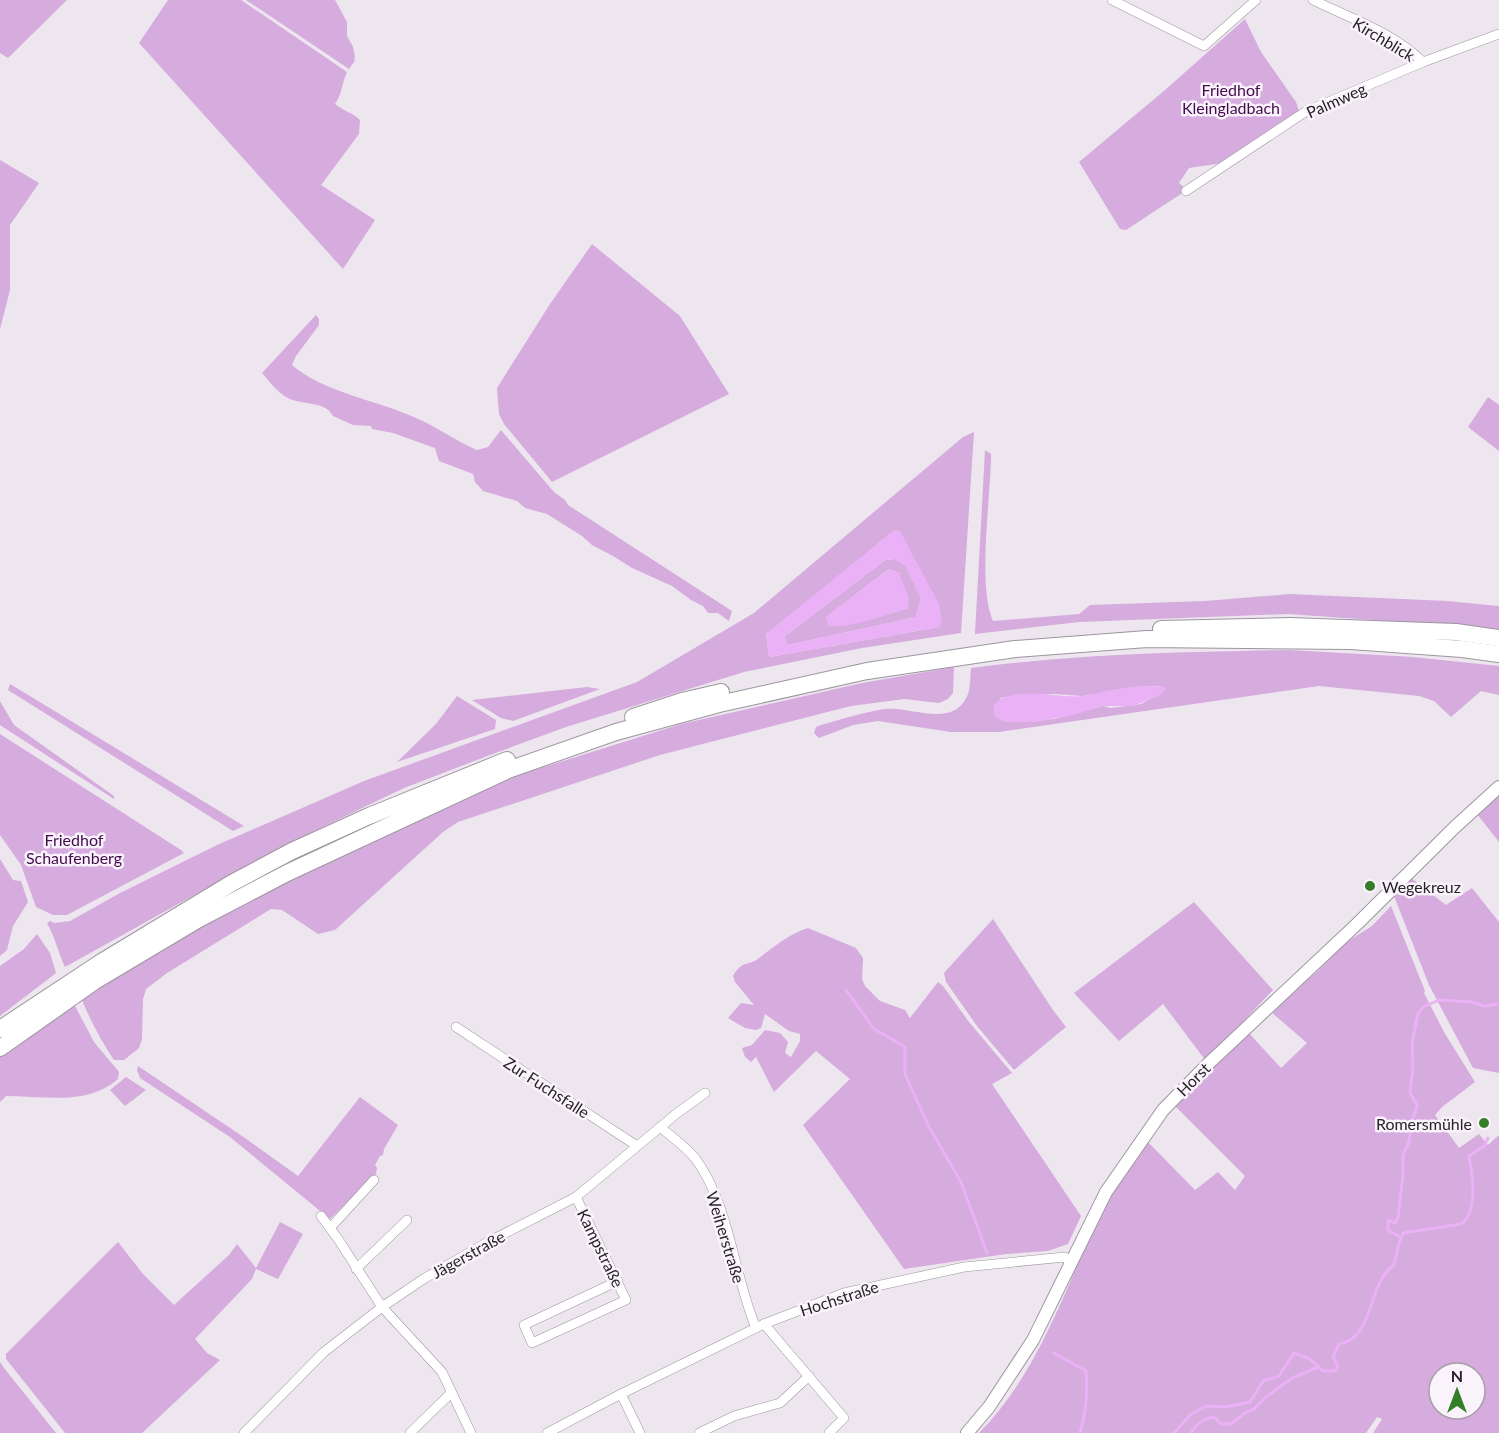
<svg xmlns="http://www.w3.org/2000/svg" width="1499" height="1433" font-family="Lato,sans-serif">
	<style>
		.green { fill: #d6abde; fill-rule: evenodd }
		.water { fill: #ebb1f7; fill-rule: evenodd }
		.lines { fill: none; stroke-linecap: round; stroke-linejoin: round }
		.stream { stroke: #ebb1f7; stroke-width: 3 }
		.minor-casing { stroke: #9c969e; stroke-width: 10 }
		.tertiary-casing { stroke: #9c969e; stroke-width: 14 }
		.motorway-casing { stroke: #9c969e; stroke-width: 18 }
		.minor { stroke: #fff; stroke-width: 9 }
		.tertiary { stroke: #fff; stroke-width: 12 }
		.motorway { stroke: #fff; stroke-width: 16 }
		.poi-dot { fill: #337e26; stroke: #fbf3fc; stroke-width: 2 }
		.labels { text-anchor: middle; dominant-baseline: central; stroke-width: 5; stroke-linejoin: round; paint-order: stroke }
		.street-label { font-size: 16px; fill: #262427; stroke: #fbf3fc }
		.park-label { font-size: 16px; fill: #420d4c; stroke: #fbf3fc }
		.poi-label { font-size: 16px; fill: #262427; stroke: #fbf3fc; text-anchor: start }
	</style>
	<rect width="100%" height="100%" fill="#ede6ef"/>
	<g class="green">
		<polygon points="0,0 67,0 8,58 0,53"/>
		<path d="M168,0H241L347,72C342,83 342,94 335,104C343,111 352,112 360,120L359,134L321,185L375,220L343,269L139,43Z"/>
		<polygon points="246,0 335,0 347,22 347,36 353,47 355,56 354,62 349,69"/>
		<polygon points="1245,19 1261,52 1296,102 1299,111 1223,163 1189,168 1179,183 1187,190 1126,230 1120,229 1079,162 1165,90"/>
		<polygon points="0,160 39,183 10,225 10,290 0,329"/>
		<polygon points="592,244 680,316 729,394 552,482 504,424 499,414 497,388 550,304"/>
		<path d="M316,315L319,319V325L296,356L292,365C324,393 377,400 416,418C437,427 456,441 477,450L488,447L501,430L554,492L565,500L568,505L732,611L729,621L718,613H708L703,606L691,600L672,586L632,568L613,556L592,545L582,536L547,514L525,508L517,501L483,491L475,482L473,474L439,461L435,448L393,433L372,429L371,426L353,425L333,416C325,400 301,406 286,397C277,392 269,381 262,373Z"/>
		<polygon points="1488,397 1499,405 1499,451 1468,427"/>
		<path d="M974,432L961,633L862,648L744,672L566,727L490,755L404,788L279,848L65,967C58,952 55,937 47,923L50,921L54,923L70,921L120,893L217,845L364,781L637,682L754,613L963,437ZM900,532L939,627L769,657L766,634Z"/>
		<path d="M985,450L991,454C991,497 977,585 993,621L1079,614L1090,605L1205,601L1290,594L1447,601L1499,606V629L1288,614L1079,622L975,634Z"/>
		<path d="M895,559L905,565L921,598L916,617L788,645L784,637L885,560ZM889,569L899,573L908,608L872,619L836,626L826,617Z"/>
		<path d="M1289,650L1413,657L1499,666V695L1481,691L1451,717L1434,701L1419,696L1319,686L999,732H951L878,721L853,725L819,738L814,733L816,727L821,725C842,719 864,712 885,709C910,706 949,727 965,700C971,692 970,678 971,668C1077,654 1183,652 1289,650ZM1161,686L1150,699L1141,704L1111,708L1103,706L1054,719L1021,721L1000,698L1019,695L1055,694L1082,696L1135,687Z"/>
		<path d="M954,667L953,693L948,699L939,703L904,699L851,706L660,755L458,822L443,832L335,930L318,934L282,910L271,909L167,973L146,989L143,999L142,1039L139,1048L124,1060H114C100,1039 89,1018 80,995L212,915L457,799L528,772L681,724L862,683Z"/>
		<polygon points="10,684 244,826 233,831 8,690"/>
		<polygon points="587,687 600,689 513,721 501,718 472,700"/>
		<polygon points="457,696 496,720 495,729 397,762 436,724"/>
		<polygon points="0,701 14,725 114,796 114,799 3,727 0,725"/>
		<polygon points="0,734 181,850 184,853 67,915 53,915 36,907 21,865 0,835"/>
		<polygon points="1499,795 1499,842 1477,814"/>
		<polygon points="0,859 13,880 21,881 28,902 13,926 7,950 0,956"/>
		<polygon points="1410,877 1446,905 1472,888 1499,922 1499,1073 1473,1068 1429,985 1394,896"/>
		<polygon points="1194,902 1273,990 1206,1061 1163,1004 1119,1041 1074,993"/>
		<path d="M1391,906L1425,991L1424,993L1444,1032L1475,1082L1442,1107L1435,1115L1459,1148L1479,1134L1488,1145L1499,1135V1433H1373L1382,1419L1377,1417L1366,1433H979C1045,1366 1069,1274 1110,1193C1119,1174 1133,1157 1145,1139L1195,1190L1218,1172L1235,1190L1245,1176L1173,1104L1248,1032L1281,1068L1307,1043L1270,1011L1319,970L1345,943L1372,926ZM1439,1373H1475V1409H1439Z"/>
		<polygon points="993,919 1053,1010 1066,1027 1014,1070 977,1026 946,982 944,973"/>
		<path d="M808,928L856,948L863,958L862,979L865,986L880,1001L905,1010L910,1018L938,982L943,986L969,1022L1012,1073L992,1084L1081,1216L1068,1244L1048,1251L1006,1254L904,1269L803,1125L850,1079L816,1051L774,1092L756,1057L751,1062L745,1057L742,1048L752,1045L765,1030L780,1033L788,1042L785,1053L791,1057L800,1041V1034L789,1031L765,1014L761,1028L756,1030L745,1028L728,1018L741,1003L754,1005L735,982L733,976C743,959 748,967 759,958C775,946 789,934 808,928Z"/>
		<polygon points="37,934 50,953 56,973 0,1016 0,966 24,949"/>
		<path d="M74,1004L94,1042L119,1072L118,1079C87,1106 45,1096 6,1096L0,1102V1054Z"/>
		<polygon points="138,1066 245,1138 298,1176 360,1097 398,1125 384,1149 383,1155 380,1156 375,1165 377,1168 376,1174 330,1219 230,1137 140,1078 137,1070"/>
		<polygon points="126,1077 146,1090 125,1106 110,1090"/>
		<polygon points="280,1222 303,1234 278,1279 256,1269 252,1279 195,1339 207,1353 220,1360 142,1433 65,1433 6,1359 6,1354 118,1242 143,1274 174,1305 229,1255 237,1244 256,1268"/>
		<polygon points="0,1362 4,1368 56,1433 0,1433"/>
	</g>
	<g class="water">
		<path d="M894,530L900,531L939,604L942,622L939,627L769,657L766,634ZM895,559L905,565L921,598L916,617L788,645L784,637L885,560Z"/>
		<path d="M889,569L899,573L909,598L908,608C884,615 854,628 828,626L826,617Z"/>
		<path d="M1161,686L1166,688L1161,695L1133,706H1103L1073,715L1034,722H1004L994,716V705C1012,684 1059,699 1083,696C1100,693 1116,688 1133,687C1143,686 1152,687 1161,686Z"/>
	</g>
	<g class="lines">
		<g class="stream">
			<polyline points="846,990 874,1029 905,1047 905,1074 929,1127 961,1182 987,1253"/>
			<polyline points="1400,1237 1388,1230 1388,1220 1395,1223 1398,1218 1403,1175 1403,1155 1409,1142 1411,1123 1416,1110 1417,1105 1410,1093 1413,1066 1412,1044 1418,1013 1423,1007 1439,1000 1472,1002 1484,1006 1499,1004"/>
			<path d="M1054,1353L1086,1371C1088,1392 1086,1413 1080,1433"/>
			<path d="M1174,1433L1191,1414L1207,1406L1226,1407L1250,1402L1263,1381L1279,1376L1294,1353L1310,1359L1323,1371H1335L1338,1366L1333,1357L1339,1344C1375,1338 1367,1283 1394,1265L1399,1243L1403,1233L1461,1224C1479,1212 1472,1174 1469,1156L1484,1146L1488,1138"/>
			<path d="M1191,1433C1197,1423 1203,1419 1214,1417L1221,1424H1231L1245,1413L1254,1409L1266,1397L1292,1378L1318,1367"/>
		</g>
		<g class="minor-casing">
			<g id="minor">
				<polyline points="1112,0 1204,46 1256,0"/>
				<path d="M1313,0C1350,18 1394,33 1423,62"/>
				<polyline points="1186,191 1305,112 1423,62 1499,34"/>
				<polyline points="456,1027 637,1146"/>
				<path d="M660,1127C672,1137 685,1146 695,1158C729,1203 734,1276 756,1328"/>
				<polyline points="576,1197 626,1300 532,1343 524,1325 618,1281"/>
				<polyline points="321,1216 338,1239 382,1307 442,1372 471,1433"/>
				<polyline points="330,1228 374,1180"/>
				<polyline points="356,1269 407,1220"/>
				<polyline points="764,1324 844,1418 829,1433"/>
				<polyline points="621,1394 640,1433"/>
				<polyline points="244,1433 324,1352 382,1307 425,1278 486,1243 576,1197 676,1114 705,1093"/>
				<polyline points="410,1433 451,1393"/>
				<polyline points="547,1433 621,1394 764,1324 844,1293 964,1267 1065,1257 1070,1263"/>
				<polyline points="699,1433 734,1416 780,1403 809,1376"/>
			</g>
		</g>
		<g class="tertiary-casing">
			<polyline id="tertiary" points="967,1433 989,1407 1033,1340 1106,1192 1163,1110 1208,1064 1357,924 1455,827 1499,787"/>
		</g>
		<g class="motorway-casing">
			<g id="motorway">
				<polyline points="1161,629 1290,626 1456,632 1499,638"/>
				<polyline points="633,717 682,701 721,692"/>
				<polyline points="0,1029 103,961 232,883 292,851 369,816 507,760"/>
				<polyline points="0,1048 95,981 199,919 287,873 508,770 616,732 719,704 867,671 1015,649 1147,639 1351,641 1462,649 1499,654"/>
			</g>
		</g>
		<use href="#minor" class="minor"/>
		<use href="#tertiary" class="tertiary"/>
		<use href="#motorway" class="motorway"/>
	</g>
	<g class="poi-dot">
		<circle cx="1370" cy="886" r="6"/>
		<circle cx="1484" cy="1123" r="6"/>
	</g>
	<g class="labels">
		<g class="street-label">
			<text transform="translate(1384 39) rotate(31)">Kirchblick</text>
			<text transform="translate(1336 100) rotate(-24)">Palmweg</text>
			<text transform="translate(1193 1079) rotate(-45)">Horst</text>
			<text transform="translate(547 1087) rotate(33)">Zur Fuchsfalle</text>
			<text transform="translate(726 1237) rotate(73)">Weiherstraße</text>
			<text transform="translate(601 1248) rotate(64)">Kampstraße</text>
			<text transform="translate(468 1254) rotate(-29)">Jägerstraße</text>
			<text transform="translate(839 1298) rotate(-18)">Hochstraße</text>
		</g>
		<g class="park-label">
			<text x="1231" y="89">Friedhof<tspan x="1231" dy="18">Kleingladbach</tspan></text>
			<text x="74" y="839">Friedhof<tspan x="74" dy="18">Schaufenberg</tspan></text>
		</g>
		<g class="poi-label">
			<text x="1382" y="886">Wegekreuz</text>
			<text x="1472" y="1123" text-anchor="end">Romersmühle</text>
		</g>
	</g>
	<g transform="translate(1457 1391)"><circle r="28" fill="#fbf3fc" stroke="#a6a0a7" stroke-width="1.5"/>
	<path d="M0-4.5L10 22L0 15L-10 22Z" fill="#337e26"/>
	<text y="-9" font-size="16" font-weight="bold" text-anchor="middle" fill="#262427">N</text>
	</g>
</svg>
